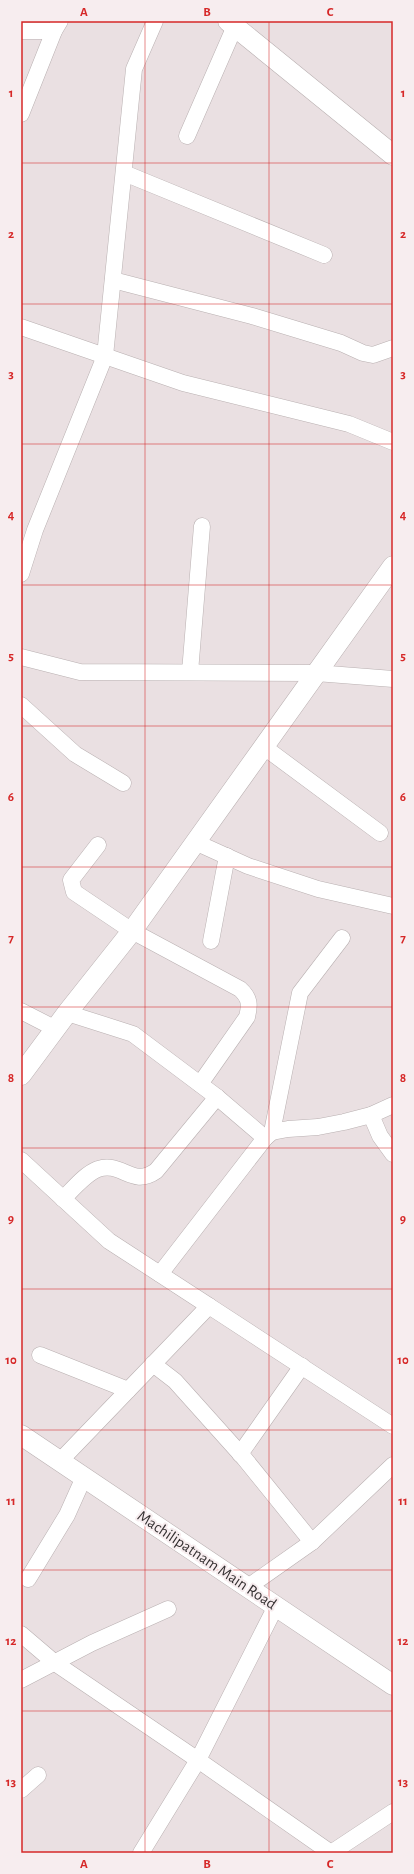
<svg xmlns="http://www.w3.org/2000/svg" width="414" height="1874" font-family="'Alegreya Sans',sans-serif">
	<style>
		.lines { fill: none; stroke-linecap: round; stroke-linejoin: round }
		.minor-casing { stroke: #b9b0b1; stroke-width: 17 }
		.tertiary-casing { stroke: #b9b0b1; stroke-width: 21 }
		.minor { stroke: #fff; stroke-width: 16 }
		.tertiary { stroke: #fff; stroke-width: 20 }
		.grid { fill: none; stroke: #d62828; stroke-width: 1; stroke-opacity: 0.55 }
		.labels { text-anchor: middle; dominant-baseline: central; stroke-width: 4; stroke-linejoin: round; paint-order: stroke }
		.street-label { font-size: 16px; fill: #353132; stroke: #f7edef }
		.neatline { fill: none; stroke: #d62828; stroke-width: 1.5 }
		.grid-label { font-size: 13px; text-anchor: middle; font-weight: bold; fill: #d62828 }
	</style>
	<rect width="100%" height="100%" fill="#eae0e2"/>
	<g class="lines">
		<g class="minor-casing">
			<g id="minor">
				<polyline points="21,31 54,31"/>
				<polyline points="21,114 54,31 60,21"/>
				<polyline points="187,136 235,26"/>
				<polyline points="124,173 324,255"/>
				<polyline points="113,280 252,316 341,343 363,353 373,355 393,348"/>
				<polyline points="21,327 183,383 349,424 393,442"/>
				<polyline points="21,574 35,530 105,356 134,69 155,21"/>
				<polyline points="21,657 80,672 316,673 393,679"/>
				<polyline points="190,672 202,526"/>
				<polyline points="21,705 75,754 123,783"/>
				<polyline points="264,747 380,833"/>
				<polyline points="195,842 248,866 318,889 393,906"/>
				<path d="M98,845L71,880L74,892L132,931L240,989C250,998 250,1005 247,1017L200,1084"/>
				<polyline points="211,941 227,856"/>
				<polyline points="21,1011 56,1029"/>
				<polyline points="67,1013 133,1034 217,1097 265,1138 160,1274"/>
				<polyline points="371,1115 380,1136 393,1154"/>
				<polyline points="272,1132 300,993 342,938"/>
				<polyline points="265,1138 272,1132 288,1129 318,1127 344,1122 371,1115 393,1105"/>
				<polyline points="21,1160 109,1241 209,1306 60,1461"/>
				<path d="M63,1199C73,1189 85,1174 98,1169C122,1161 132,1188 156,1171L217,1097"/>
				<polyline points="209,1306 393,1426"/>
				<polyline points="40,1355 128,1390"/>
				<polyline points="153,1364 175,1381 244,1458 312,1542"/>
				<polyline points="240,1454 302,1366"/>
				<polyline points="28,1579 67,1515 84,1477"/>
				<polyline points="248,1587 312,1542 393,1465"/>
				<polyline points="21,1634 55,1663 198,1760 331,1853"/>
				<polyline points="21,1680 92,1643 168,1609"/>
				<polyline points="21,1790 38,1775"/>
				<polyline points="141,1853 198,1760 276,1606"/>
				<polyline points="331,1853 393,1812"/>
			</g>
		</g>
		<g class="tertiary-casing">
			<g id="tertiary">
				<polyline points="228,21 393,155"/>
				<polyline points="21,1075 67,1013 132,931 393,566"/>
				<polyline points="21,1435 393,1685"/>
			</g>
		</g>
		<use href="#minor" class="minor"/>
		<use href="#tertiary" class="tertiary"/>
	</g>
	<path class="grid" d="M145,21V1853M269,21V1853M21,163H393M21,304H393M21,444H393M21,585H393M21,726H393M21,867H393M21,1007H393M21,1148H393M21,1289H393M21,1430H393M21,1570H393M21,1711H393"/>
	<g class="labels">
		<g class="street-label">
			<text transform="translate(207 1560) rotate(34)">Machilipatnam Main Road</text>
		</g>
	</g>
	<rect width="414" height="1874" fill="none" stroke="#f7edef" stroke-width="44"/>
	<rect x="22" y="22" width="370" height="1830" class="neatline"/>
	<g class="grid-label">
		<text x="84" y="16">A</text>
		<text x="207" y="16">B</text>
		<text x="330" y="16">C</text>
		<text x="11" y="97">1</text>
		<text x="403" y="97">1</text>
		<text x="11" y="238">2</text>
		<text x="403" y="238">2</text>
		<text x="11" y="378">3</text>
		<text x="403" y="378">3</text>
		<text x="11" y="519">4</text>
		<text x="403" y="519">4</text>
		<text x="11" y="660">5</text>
		<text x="403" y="660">5</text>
		<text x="11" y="801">6</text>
		<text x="403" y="801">6</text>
		<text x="11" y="942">7</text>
		<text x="403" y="942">7</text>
		<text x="11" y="1082">8</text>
		<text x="403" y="1082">8</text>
		<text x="11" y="1223">9</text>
		<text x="403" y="1223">9</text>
		<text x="11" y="1364">10</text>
		<text x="403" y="1364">10</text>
		<text x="11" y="1505">11</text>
		<text x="403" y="1505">11</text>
		<text x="11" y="1645">12</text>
		<text x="403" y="1645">12</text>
		<text x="11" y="1786">13</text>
		<text x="403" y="1786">13</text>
		<text x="84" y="1868">A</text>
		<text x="207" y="1868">B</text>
		<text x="330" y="1868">C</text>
	</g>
</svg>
